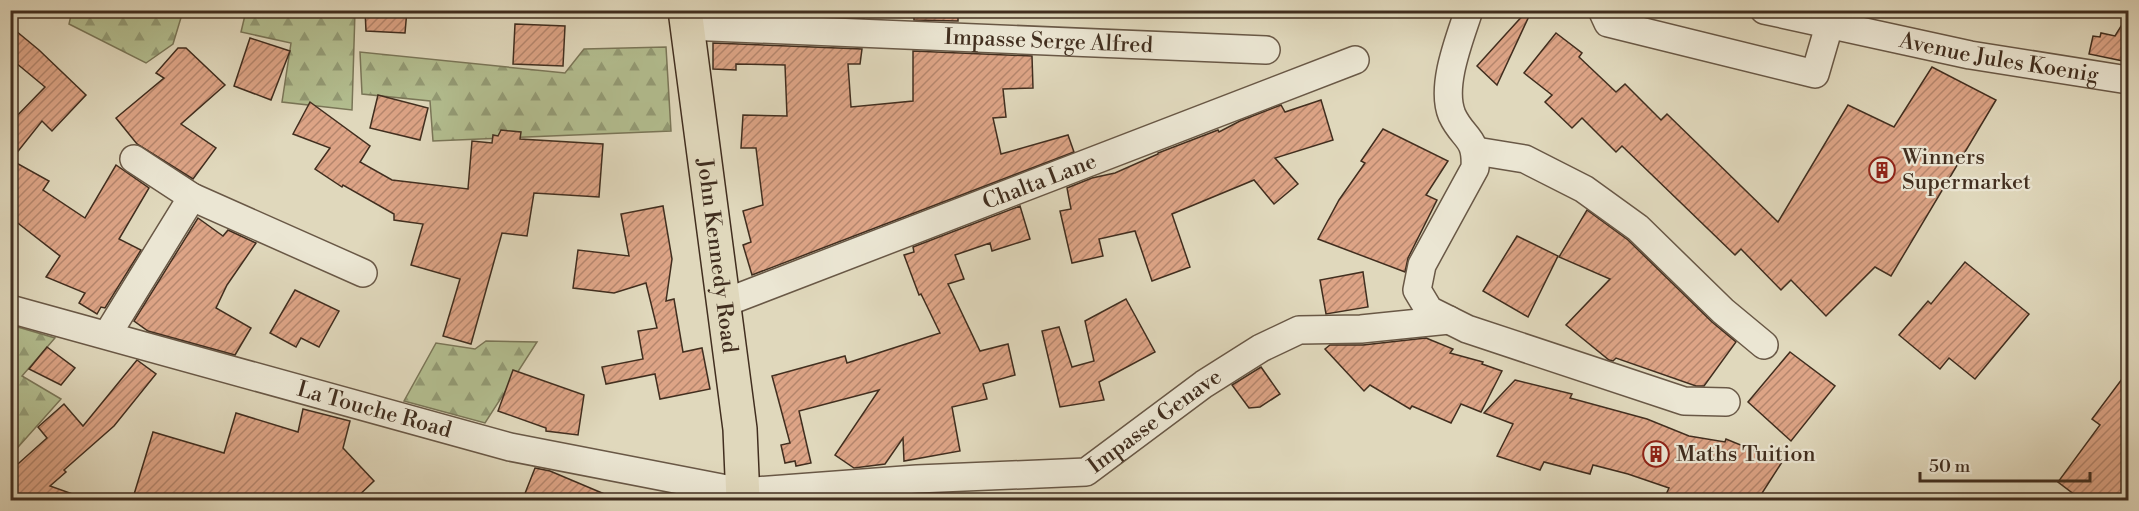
<svg xmlns="http://www.w3.org/2000/svg" width="2139" height="511" font-family="'Libre Bodoni',serif">
	<style>
		.forest { fill: url(#forest-firs); stroke: #7a7658; stroke-width: 1.5 }
		.building { fill: url(#building-hatch); stroke: #412e1f; stroke-width: 1.5 }
		.lines { fill: none; stroke-linecap: round; stroke-linejoin: round }
		.minor-casing { stroke: #695846; stroke-width: 30 }
		.major-casing { stroke: #412e1f; stroke-width: 36 }
		.minor { stroke: #ebe6d3; stroke-width: 27 }
		.major { stroke: #e0d8bc; stroke-width: 33 }
		.labels { text-anchor: middle; dominant-baseline: central; stroke-width: 4.5; stroke-linejoin: round; paint-order: stroke }
		.street-label { font-size: 22px; fill: #412e1f; stroke: #ebe6d3 }
		.poi-label { font-size: 22px; fill: #412e1f; stroke: #ebe6d3; text-anchor: start }
	</style>
	<defs>
		<pattern id="forest-firs" width="22" height="20" patternUnits="userSpaceOnUse" patternTransform="scale(1.5)"><rect width="22" height="20" fill="#b3be90"/><path d="M5 1l3.5 6h-7zM16 11l3.5 6h-7z" fill="#939b75"/></pattern>
		<pattern id="building-hatch" width="6" height="6" patternUnits="userSpaceOnUse" patternTransform="scale(1.5)"><rect width="6" height="6" fill="#dda486"/><path d="M-1 1l2-2M0 6l6-6M5 7l2-2" fill="none" stroke="#b5866d"/></pattern>
	</defs>
	<rect width="100%" height="100%" fill="#e0d8bc"/>
	<filter id="stains"><feTurbulence type="fractalNoise" baseFrequency=".00333" numOctaves="4"/><feColorMatrix values="0 0 0 0 .2 0 0 0 0 .09 0 0 0 0 .02 0 0 0 .5 -.17"/></filter>
	<radialGradient id="worn" r=".72"><stop offset=".6" stop-color="#630" stop-opacity="0"/><stop offset="1" stop-color="#630" stop-opacity=".3"/></radialGradient>
	<g class="forest">
		<polygon points="72,11 72,10 183,11 173,44 146,63 69,24"/>
		<polygon points="246,11 355,11 352,110 282,102 291,43 241,32"/>
		<polygon points="666,47 671,131 433,141 430,101 362,94 360,52 565,73 584,49"/>
		<polygon points="11,325 55,338 22,376 61,399 11,455"/>
		<polygon points="486,341 537,342 485,423 404,401 436,343 475,349"/>
	</g>
	<g class="building">
		<polygon points="365,10 407,10 405,33 366,31"/>
		<polygon points="713,10 864,10 864,18"/>
		<polygon points="914,10 958,10 958,21 914,20"/>
		<polygon points="1526,12 1530,14 1497,85 1477,66"/>
		<polygon points="2128,15 2128,62 2089,54 2093,36 2100,37 2101,33 2115,36"/>
		<polygon points="515,24 565,26 563,66 513,64"/>
		<polygon points="10,26 39,50 86,95 52,131 42,121 11,160 49,181 43,190 85,218 116,165 149,188 119,239 141,250 105,308 101,307 97,314 79,303 85,293 46,277 60,256 10,217 10,123 45,87 10,58"/>
		<polygon points="1556,33 1582,53 1579,57 1616,92 1625,84 1661,120 1667,114 1778,222 1848,105 1894,127 1932,67 1996,100 1891,276 1875,267 1826,316 1791,280 1781,290 1741,249 1735,255 1622,146 1616,152 1582,118 1572,128 1545,102 1552,95 1524,73"/>
		<polygon points="250,38 290,51 271,100 234,86"/>
		<polygon points="713,43 862,49 860,64 848,64 851,107 913,101 913,51 1032,56 1033,88 1003,89 1006,117 993,118 1001,154 1068,135 1074,152 752,275 743,245 751,242 743,211 763,205 756,148 741,148 743,115 787,116 785,65 736,64 736,70 713,69"/>
		<polygon points="178,48 186,48 225,85 181,124 216,148 193,179 137,144 116,118 164,78 156,73"/>
		<polygon points="378,95 428,108 420,140 370,128"/>
		<polygon points="1321,100 1333,140 1275,158 1298,184 1274,204 1254,180 1172,214 1190,267 1152,281 1135,231 1099,239 1103,256 1072,263 1060,211 1071,209 1067,188 1092,178 1115,173 1158,154 1158,153 1218,130 1219,132 1240,121 1281,105 1285,112"/>
		<polygon points="310,102 370,146 360,162 392,180 468,189 472,141 492,143 493,135 498,136 501,130 521,132 520,139 603,144 599,197 534,193 527,236 502,233 471,344 443,336 460,279 411,265 423,224 394,220 394,214 343,185 342,187 315,169 330,148 293,134"/>
		<polygon points="1383,129 1448,161 1426,195 1437,200 1408,258 1405,272 1318,239 1339,200 1365,163 1361,161"/>
		<polygon points="663,206 672,259 666,301 674,299 683,352 702,348 710,389 660,399 655,374 606,384 602,367 643,359 638,331 657,328 646,283 614,293 573,288 578,250 629,256 621,214"/>
		<polygon points="1020,206 1030,239 992,251 990,243 955,255 964,279 948,284 980,351 1008,344 1015,375 983,384 987,399 952,407 960,451 904,461 903,438 885,464 854,468 835,455 879,390 799,411 811,463 796,466 795,461 785,463 781,445 790,443 772,376 845,356 847,363 940,333 921,294 919,295 904,255 914,252 913,247"/>
		<polygon points="1587,210 1628,240 1712,322 1736,342 1704,386 1696,386 1616,358 1613,361 1609,360 1566,325 1610,279 1559,257"/>
		<polygon points="198,218 223,236 228,230 256,243 227,285 216,308 251,328 235,355 148,331 134,321"/>
		<polygon points="1517,236 1558,256 1528,317 1483,291"/>
		<polygon points="1965,262 2029,314 1975,379 1949,358 1940,369 1899,335 1928,301 1931,304"/>
		<polygon points="1363,272 1368,307 1326,314 1320,280"/>
		<polygon points="295,290 339,311 319,347 301,338 296,347 270,333"/>
		<polygon points="1126,299 1155,352 1099,382 1104,400 1060,407 1042,331 1059,327 1072,367 1094,361 1085,321"/>
		<polygon points="1426,338 1453,349 1450,353 1483,362 1482,364 1502,371 1481,412 1461,404 1451,423 1412,406 1410,409 1370,385 1364,391 1325,349 1330,345 1363,345"/>
		<polygon points="47,347 75,368 61,385 29,369"/>
		<polygon points="1790,352 1835,386 1791,441 1748,402"/>
		<polygon points="137,360 156,374 114,426 64,470 66,472 50,486 81,497 81,501 10,501 10,471 47,438 38,427 64,404 83,426"/>
		<polygon points="1261,367 1280,394 1260,407 1249,408 1232,385"/>
		<polygon points="513,370 584,395 578,435 546,431 546,428 498,411"/>
		<polygon points="2128,371 2128,501 2083,501 2058,482 2100,425 2092,419"/>
		<polygon points="1515,380 1572,394 1570,398 1647,419 1689,436 1725,442 1726,439 1782,462 1757,501 1663,501 1669,488 1628,474 1593,465 1590,474 1544,462 1540,470 1497,456 1513,424 1484,413"/>
		<polygon points="303,409 350,421 343,448 374,481 353,501 132,501 153,432 224,453 236,413 298,432"/>
		<polygon points="535,468 550,471 621,501 522,501"/>
	</g>
	<g class="lines">
		<g class="minor-casing">
			<g id="minor">
				<path d="M1469,10C1460,38 1440,86 1452,115C1463,139 1477,136 1475,168L1422,265L1417,290L1429,310L1467,329L1684,401L1726,402"/>
				<polyline points="1602,10 1608,23 1815,74 1829,26"/>
				<path id="s1" d="M1764,10L1970,55L2128,80"/>
				<path id="s2" d="M687,26L1266,50"/>
				<polyline points="1476,151 1525,159 1584,189 1638,228 1723,311 1764,345"/>
				<polyline points="134,159 192,197 363,273"/>
				<path id="s3" d="M724,303L1355,60"/>
				<path id="s4" d="M10,309L510,447L742,492L917,479L1086,472L1204,384L1261,348L1299,330L1361,329L1449,320"/>
				<polyline points="107,335 192,197"/>
			</g>
		</g>
		<g class="major-casing">
			<g id="major">
				<path id="s5" d="M685,10L740,429L743,500"/>
			</g>
		</g>
		<use href="#minor" class="minor"/>
		<use href="#major" class="major"/>
	</g>
	<defs>
		<g id="building-ring" transform="scale(1.35)"><circle r="9.5" fill="#ebe6d3" stroke="#8f2418" stroke-width="1.5"/><path d="M-4-6H4V6H1V3H-1V6H-4ZM-2.5-4.3h1.7v1.8h-1.7ZM.8-4.3h1.7v1.8H.8ZM-2.5-1h1.7V.8h-1.7ZM.8-1h1.7V.8H.8Z" fill="#8f2418"/></g>
	</defs>
	<g fill-rule="evenodd">
		<use href="#building-ring" x="1882" y="170"/>
		<use href="#building-ring" x="1656" y="454"/>
	</g>
	<g class="labels">
		<g class="street-label">
			<text stroke="none"><textPath href="#s2" startOffset="362">Impasse Serge Alfred</textPath></text>
			<text stroke="none"><textPath href="#s1" startOffset="240">Avenue Jules Koenig</textPath></text>
			<text stroke="none"><textPath href="#s3" startOffset="338">Chalta Lane</textPath></text>
			<text stroke="none"><textPath href="#s5" startOffset="248">John Kennedy Road</textPath></text>
			<text stroke="none"><textPath href="#s4" startOffset="378">La Touche Road</textPath></text>
			<text stroke="none"><textPath href="#s4" startOffset="1185">Impasse Genave</textPath></text>
		</g>
		<g class="poi-label">
			<text x="1902" y="157">Winners<tspan x="1902" dy="25">Supermarket</tspan></text>
			<text x="1676" y="454">Maths Tuition</text>
		</g>
	</g>
	<rect width="2139" height="511" fill="none" stroke="#e0d8bc" stroke-width="36"/>
	<rect x="12" y="12" width="2115" height="487" fill="none" stroke="#412e1f" stroke-width="3"/>
	<rect x="18" y="18" width="2103" height="475" fill="none" stroke="#412e1f" stroke-width="1.5"/>
	<path d="M1920 472v9h170v-9" fill="none" stroke="#412e1f" stroke-width="3"/>
	<text x="1929" y="472" font-size="18" fill="#412e1f" stroke="#ebe6d3" stroke-width="4.5" paint-order="stroke">50 m</text>
	<rect width="100%" height="100%" filter="url(#stains)"/>
	<rect width="100%" height="100%" fill="url(#worn)"/>
</svg>
